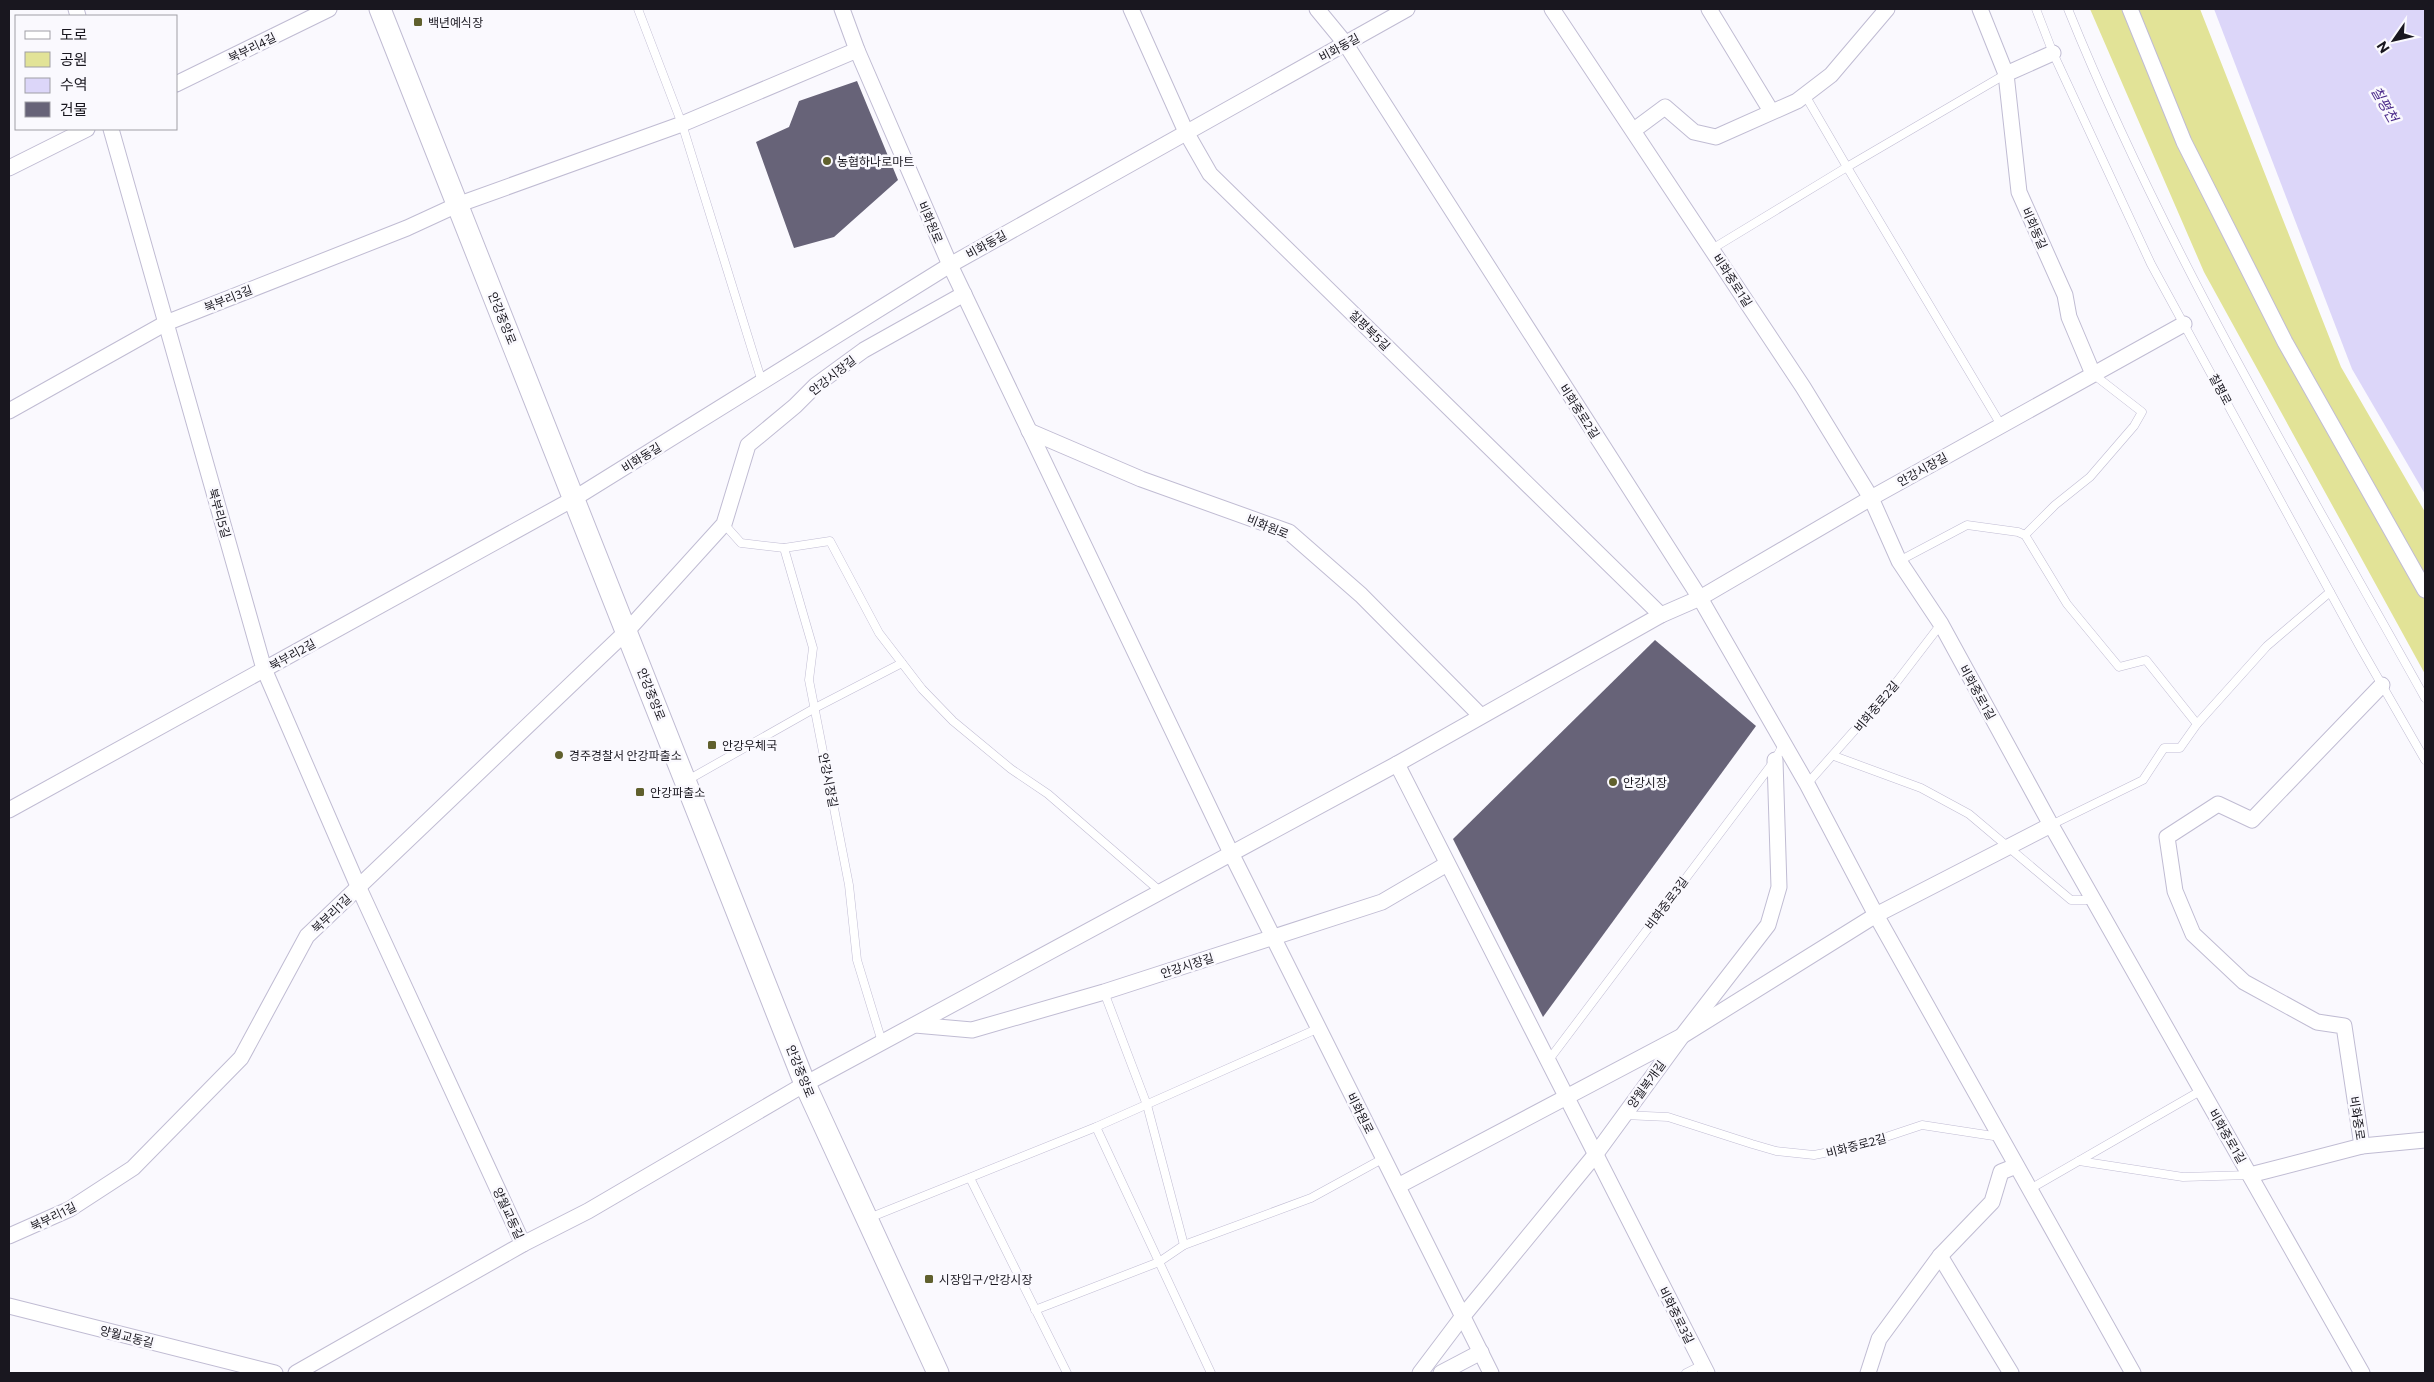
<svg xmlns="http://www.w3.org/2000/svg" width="2434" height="1382" font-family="Commissioner,'Noto Sans KR',sans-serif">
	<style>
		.green { fill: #e2e397 }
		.water { fill: #dcd6f9 }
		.building { fill: #676378 }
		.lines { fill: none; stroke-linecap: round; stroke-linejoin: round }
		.lane-casing { stroke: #c0bcd3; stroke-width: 9 }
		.street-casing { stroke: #c0bcd3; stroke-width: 17 }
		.secondary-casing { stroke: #c0bcd3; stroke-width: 23 }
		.lane { stroke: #fff; stroke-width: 8 }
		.street { stroke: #fff; stroke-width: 15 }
		.secondary { stroke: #fff; stroke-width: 21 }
		.poi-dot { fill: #60602d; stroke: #faf9fe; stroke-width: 2 }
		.labels { text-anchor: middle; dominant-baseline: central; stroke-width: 5; stroke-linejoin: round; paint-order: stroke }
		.poi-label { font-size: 12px; fill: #19171f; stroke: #faf9fe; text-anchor: start }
		.street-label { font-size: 12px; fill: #19171f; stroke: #faf9fe }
		.water-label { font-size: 14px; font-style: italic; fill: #4a2989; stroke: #faf9fe }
	</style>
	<rect width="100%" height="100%" fill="#faf9fe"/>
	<polygon class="green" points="2090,9 2200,9 2341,367 2425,512 2425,674 2204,272"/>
	<polygon class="water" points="2214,9 2425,9 2425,494 2352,369"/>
	<g class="building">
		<polygon points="857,81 898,180 834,237 794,248 756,142 789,127 799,101"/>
		<polygon points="1655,640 1756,726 1543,1017 1453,839"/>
	</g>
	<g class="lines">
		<g class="lane-casing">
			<g id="lane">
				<polyline points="638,9 682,124 762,382"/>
				<polyline points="2036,9 2053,53 2151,264 2359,645 2425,760"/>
				<path d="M2068,9C2165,249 2299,472 2425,698"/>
				<polyline points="1805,95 1847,167 2006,74"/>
				<polyline points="1712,249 1847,167 2001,425"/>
				<polyline points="724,524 741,543 784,548 830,541 879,633 922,689 953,721 1011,769 1048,794 1161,892"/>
				<polyline points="2025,535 2055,505 2090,477 2134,426 2142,412 2093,374"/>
				<polyline points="784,548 813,648 809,680 849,885 857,960 882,1042"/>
				<polyline points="1899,561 1967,525 2018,532 2025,535 2067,604 2119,667 2146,660 2197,724 2267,646 2330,592"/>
				<polyline points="1834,756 1921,788 1969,814 2071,900 2093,900"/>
				<polyline points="686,781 815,708 902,663"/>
				<polyline points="1807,784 1892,688 1941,624"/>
				<polyline points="2051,825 2143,780 2164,748 2180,748 2197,724"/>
				<polyline points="1548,1061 1775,760 1783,745"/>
				<polyline points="1624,1115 1668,1117 1752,1144 1776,1151 1814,1155 1859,1146 1922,1125 2000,1137"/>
				<polyline points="1096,1127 1211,1373"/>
				<polyline points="2079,1161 2183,1177 2250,1175"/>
				<polyline points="970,1178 1067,1373"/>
				<polyline points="2030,1189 2202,1090"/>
				<polyline points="869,1218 1096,1127 1319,1028"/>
				<polyline points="1184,1245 1311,1198 1384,1158"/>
				<polyline points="1035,1310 1159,1262 1184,1245 1147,1105 1104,992"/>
				<polyline points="1686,1373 1702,1365"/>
			</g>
		</g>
		<g class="street-casing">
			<g id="street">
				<polyline points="76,9 78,16"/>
				<polyline points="842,9 857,50 950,265 1231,853 1491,1373"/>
				<polyline points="1131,9 1186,132 1210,174 1661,615"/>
				<polyline points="1317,9 1345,43 1700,598 1807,784 1876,915 2133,1373"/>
				<polyline points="1552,9 1803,387 1871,498 1899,561 1941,624 2051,825 2362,1373"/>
				<polyline points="1709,9 1771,111"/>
				<polyline points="1980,9 2006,74"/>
				<polyline points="2130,9 2184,142 2285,342 2425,590"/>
				<polyline points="2053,53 2006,74 2019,192 2065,295 2069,317 2093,374"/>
				<polyline points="176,84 329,9"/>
				<polyline points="111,129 264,669 358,886 523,1244 588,1211 805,1084 1397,764 1661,615 1700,598 1871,498 2184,324"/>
				<polyline points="1634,130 1665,107 1694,132 1716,137 1797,101 1831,75 1887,9"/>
				<polyline points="9,168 87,129"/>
				<polyline points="9,411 166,323 407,228 457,205 682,124 857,50"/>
				<polyline points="1029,431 1141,479 1289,532 1361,595 1481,716"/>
				<polyline points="1397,764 1707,1373"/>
				<polyline points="9,810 575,498 950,265 1407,9"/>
				<polyline points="915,1025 972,1030 1104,992 1382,902 1447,864"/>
				<polyline points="2362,1146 2344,1026 2317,1022 2244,982 2193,934 2175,891 2167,837 2218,804 2252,820 2382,685"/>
				<polyline points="2250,1175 2362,1146 2425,1140"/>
				<polyline points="1398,1186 1682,1036 1876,915 2051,825"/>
				<polyline points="9,1236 70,1209 133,1168 241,1058 307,936 627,631 724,524 748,445 795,406 816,385 864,350 964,294"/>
				<polyline points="1940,1256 2011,1373"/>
				<polyline points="9,1306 275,1373"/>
				<polyline points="296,1373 523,1244"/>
				<polyline points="1420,1373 1463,1316 1595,1155 1682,1036 1768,925 1779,887 1775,760"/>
				<polyline points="1441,1373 1481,1352"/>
				<polyline points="1868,1373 1879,1339 1940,1256 1992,1202 2001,1172 2016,1166"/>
			</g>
		</g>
		<g class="secondary-casing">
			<polyline id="secondary" points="380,9 805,1084 938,1373"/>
		</g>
		<use href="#lane" class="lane"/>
		<use href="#street" class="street"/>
		<use href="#secondary" class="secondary"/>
	</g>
	<g class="poi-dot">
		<rect x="413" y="17" width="10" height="10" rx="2.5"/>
		<circle cx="827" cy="161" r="5"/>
		<rect x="707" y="740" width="10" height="10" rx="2.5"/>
		<circle cx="559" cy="755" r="5"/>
		<circle cx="1613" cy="782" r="5"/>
		<rect x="635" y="787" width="10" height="10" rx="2.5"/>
		<rect x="924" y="1274" width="10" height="10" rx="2.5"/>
	</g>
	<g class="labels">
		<g class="poi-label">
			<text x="428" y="22">백년예식장</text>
			<text x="837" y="161">농협하나로마트</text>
			<text x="722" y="745">안강우체국</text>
			<text x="569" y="755">경주경찰서 안강파출소</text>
			<text x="1623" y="782">안강시장</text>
			<text x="650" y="792">안강파출소</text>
			<text x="939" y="1279">시장입구/안강시장</text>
		</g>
		<g class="street-label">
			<text transform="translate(252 47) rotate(-26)">북부리4길</text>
			<text transform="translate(1339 47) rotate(-29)">비화동길</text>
			<text transform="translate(931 222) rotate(67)">비화원로</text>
			<text transform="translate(2035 228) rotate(66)">비화동길</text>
			<text transform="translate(986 244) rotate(-29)">비화동길</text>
			<text transform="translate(1733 280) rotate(57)">비화중로1길</text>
			<text transform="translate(228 298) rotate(-22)">북부리3길</text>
			<text transform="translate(503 318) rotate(68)">안강중앙로</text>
			<text transform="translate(1370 330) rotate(44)">칠평북5길</text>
			<text transform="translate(832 375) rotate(-38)">안강시장길</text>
			<text transform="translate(2221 389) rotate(62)">칠평로</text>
			<text transform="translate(1580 411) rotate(57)">비화중로2길</text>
			<text transform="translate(641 457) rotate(-32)">비화동길</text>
			<text transform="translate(1922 469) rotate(-29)">안강시장길</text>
			<text transform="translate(220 513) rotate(74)">북부리5길</text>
			<text transform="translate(1268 526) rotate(22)">비화원로</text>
			<text transform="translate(292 654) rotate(-29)">북부리2길</text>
			<text transform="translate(1978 692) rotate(61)">비화중로1길</text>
			<text transform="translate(652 694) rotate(68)">안강중앙로</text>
			<text transform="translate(1876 706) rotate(-50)">비화중로2길</text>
			<text transform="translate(829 780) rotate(79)">안강시장길</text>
			<text transform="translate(1666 903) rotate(-53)">비화중로3길</text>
			<text transform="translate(331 913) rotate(-44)">북부리1길</text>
			<text transform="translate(1187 965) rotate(-18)">안강시장길</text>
			<text transform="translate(801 1071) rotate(68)">안강중앙로</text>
			<text transform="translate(1646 1084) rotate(-54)">양월복개길</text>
			<text transform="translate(1361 1113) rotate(63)">비화원로</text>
			<text transform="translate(2358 1118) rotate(81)">비화중로</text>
			<text transform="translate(2228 1136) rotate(60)">비화중로1길</text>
			<text transform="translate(1856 1145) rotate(-15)">비화중로2길</text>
			<text transform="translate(509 1213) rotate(65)">양월교동길</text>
			<text transform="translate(53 1216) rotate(-26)">북부리1길</text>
			<text transform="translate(1677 1315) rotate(63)">비화중로3길</text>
			<text transform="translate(127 1336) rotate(14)">양월교동길</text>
		</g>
		<g class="water-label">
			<text transform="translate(2385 104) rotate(60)">칠평천</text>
		</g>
	</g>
	<rect width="2434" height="1382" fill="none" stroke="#19171f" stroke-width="20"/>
	<rect x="15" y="15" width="162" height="115" fill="#faf9fe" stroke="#a09fa5"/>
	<rect x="25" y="31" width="25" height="8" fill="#ffffff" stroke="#a09fa5"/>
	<text x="60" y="40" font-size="15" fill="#19171f">도로</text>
	<rect x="25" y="52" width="25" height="15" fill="#e2e397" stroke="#a09fa5"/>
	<text x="60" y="65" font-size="15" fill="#19171f">공원</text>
	<rect x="25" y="78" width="25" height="15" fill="#dcd6f9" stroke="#a09fa5"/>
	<text x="60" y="90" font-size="15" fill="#19171f">수역</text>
	<rect x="25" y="102" width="25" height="15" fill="#676378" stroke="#a09fa5"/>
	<text x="60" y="115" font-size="15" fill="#19171f">건물</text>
	<g transform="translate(2394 40) rotate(236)" stroke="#faf9fe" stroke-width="4" paint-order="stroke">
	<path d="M0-4L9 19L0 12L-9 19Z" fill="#19171f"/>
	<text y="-8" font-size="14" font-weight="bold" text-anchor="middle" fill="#19171f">N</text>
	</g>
</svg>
